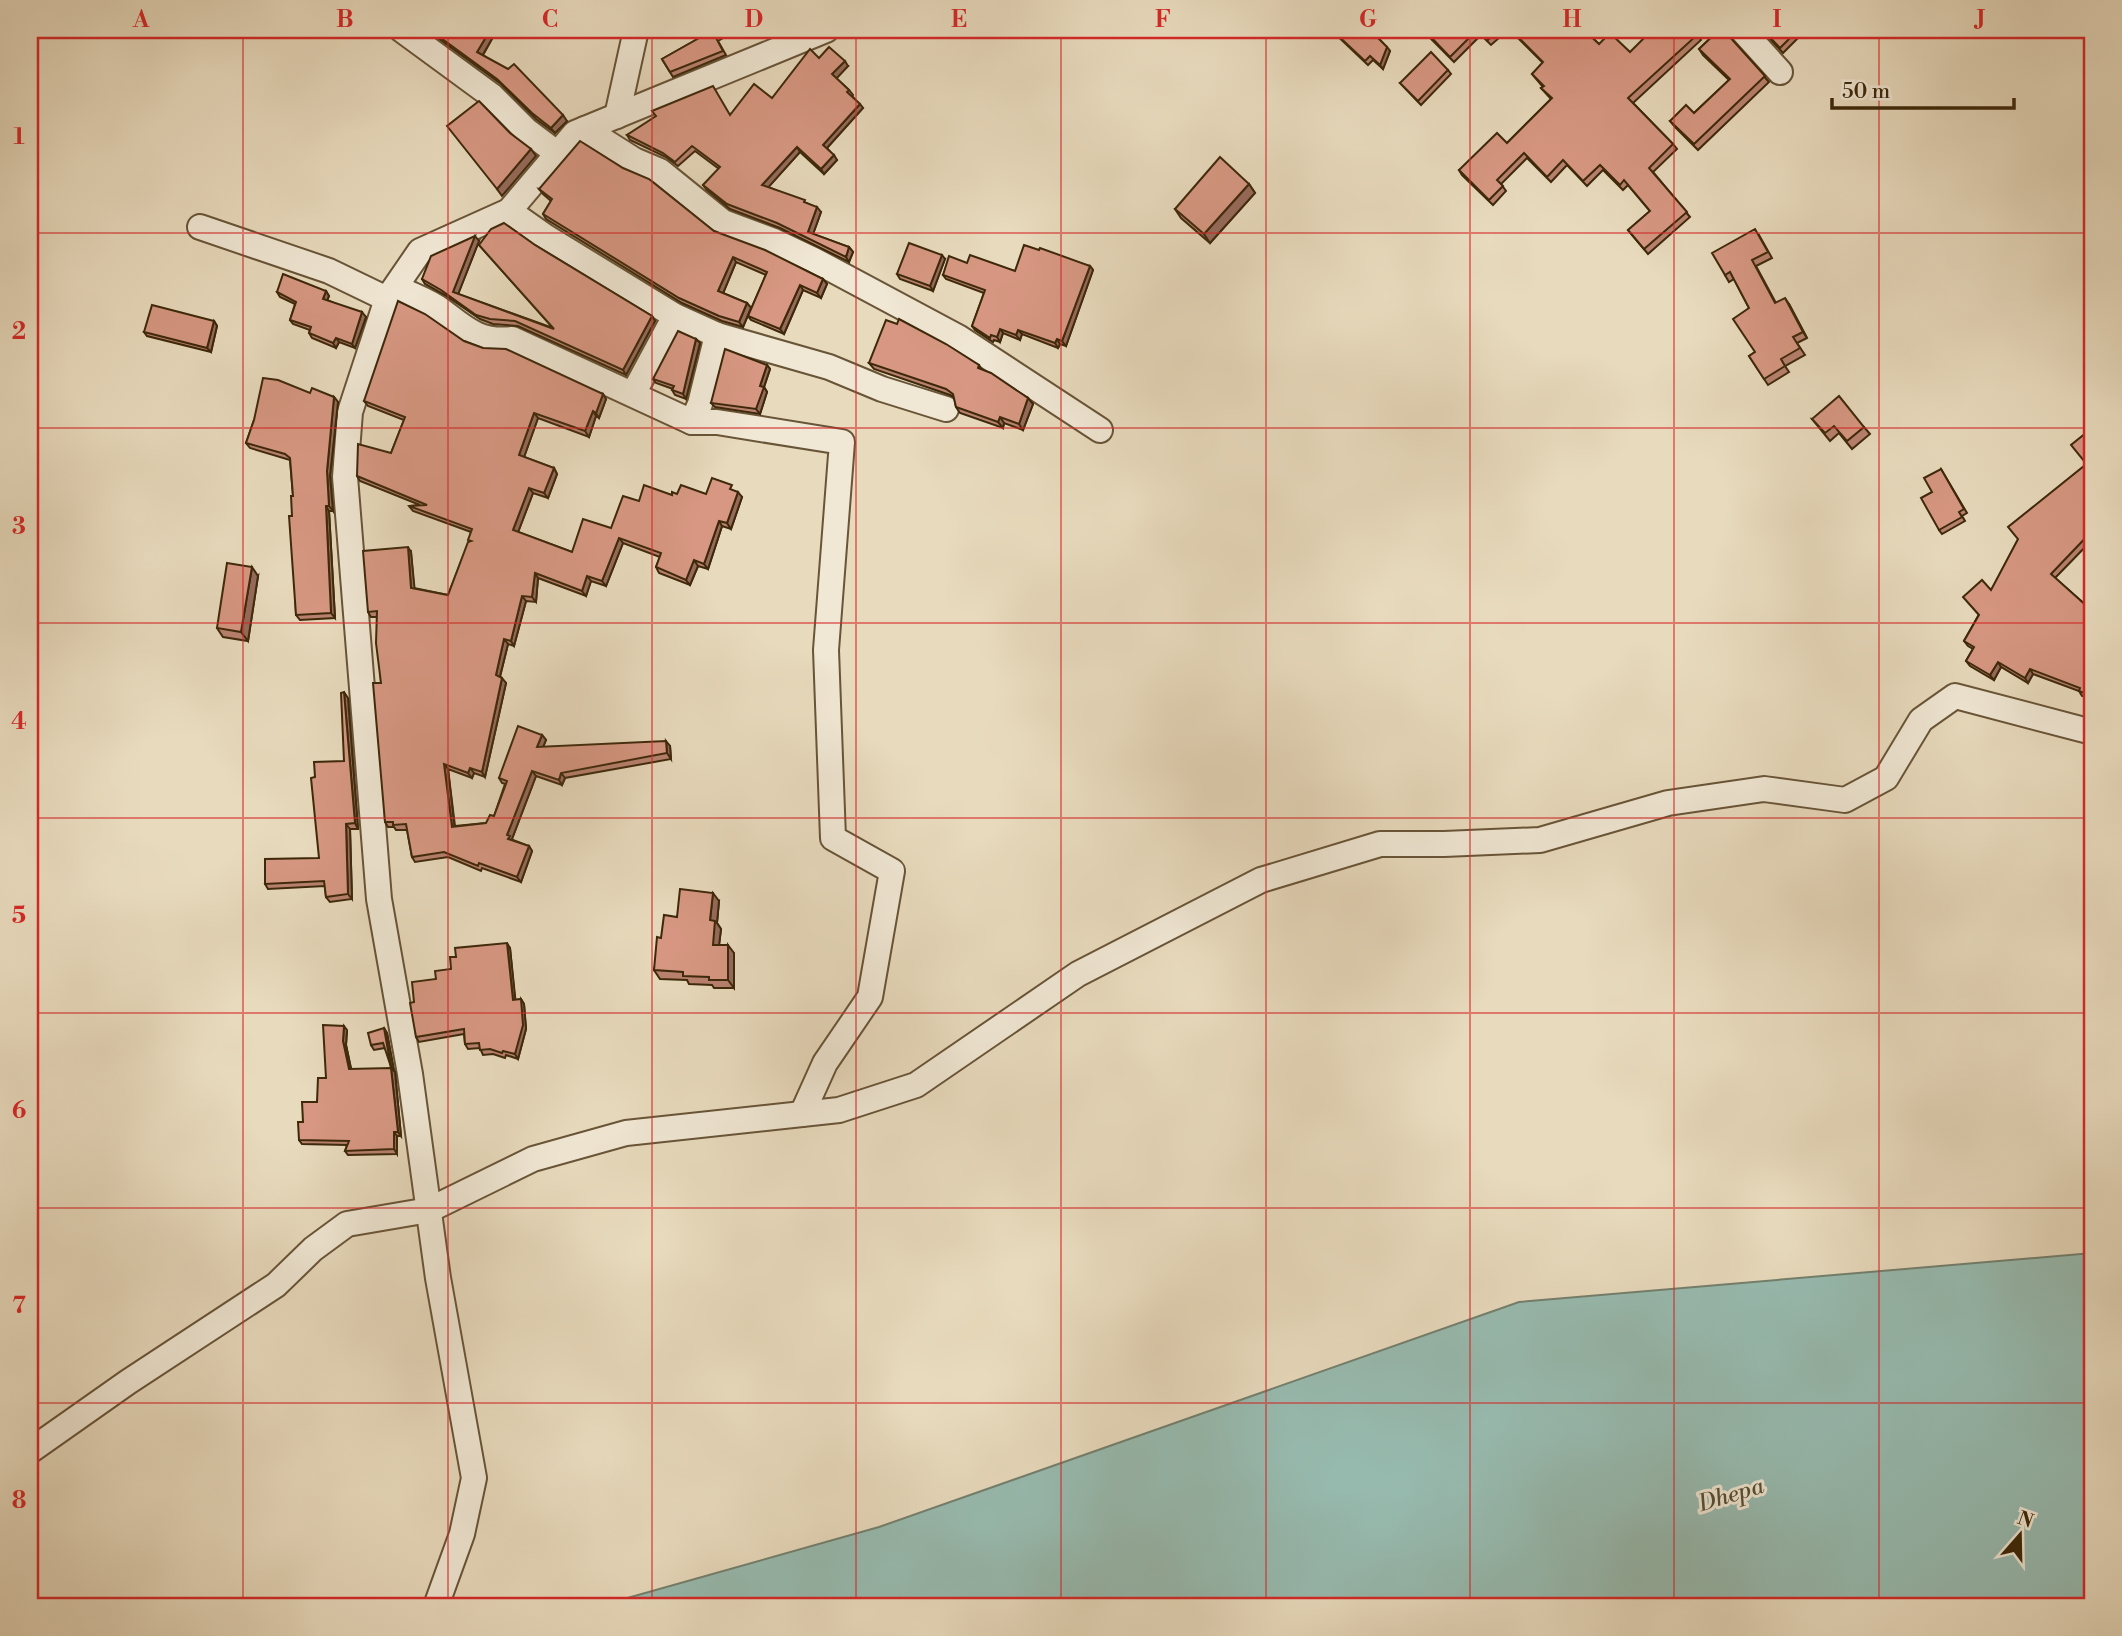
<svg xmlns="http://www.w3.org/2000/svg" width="2122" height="1636" font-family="'Libre Bodoni',serif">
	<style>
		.water { fill: #97bbb0; stroke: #73806e; stroke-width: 2 }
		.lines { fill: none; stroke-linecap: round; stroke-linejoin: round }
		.minor-casing { stroke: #685437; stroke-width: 28 }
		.minor { stroke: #f0e7d4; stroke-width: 24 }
		.wall { fill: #b98270; stroke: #3d280a; stroke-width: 2 }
		.shaded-wall { fill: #966a5b; stroke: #3d280a; stroke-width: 2 }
		.building { fill: #d79782; stroke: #3d280a; stroke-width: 2 }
		.grid { fill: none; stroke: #d62828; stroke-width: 2; stroke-opacity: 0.55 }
		.labels { text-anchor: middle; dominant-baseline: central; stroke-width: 6; stroke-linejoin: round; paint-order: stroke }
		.water-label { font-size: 23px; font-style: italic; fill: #544d34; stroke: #f0e7d4 }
		.neatline { fill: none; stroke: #d62828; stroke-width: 2.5 }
		.grid-label { font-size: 23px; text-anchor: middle; font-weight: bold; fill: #d62828 }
	</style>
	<rect width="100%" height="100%" fill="#e8dabd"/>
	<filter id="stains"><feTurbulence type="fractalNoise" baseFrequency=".00286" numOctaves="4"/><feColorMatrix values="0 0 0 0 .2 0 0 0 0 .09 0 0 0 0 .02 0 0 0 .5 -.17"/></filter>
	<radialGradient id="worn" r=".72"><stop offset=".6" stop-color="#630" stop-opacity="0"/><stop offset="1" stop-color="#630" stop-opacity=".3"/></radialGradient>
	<polygon class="water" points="2092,1253 2092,1606 599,1606 879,1527 1519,1302"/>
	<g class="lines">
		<g class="minor-casing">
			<g id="minor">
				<polyline points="402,30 492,96 526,130 558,154"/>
				<polyline points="1742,30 1780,72"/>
				<polyline points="617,116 636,30"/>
				<polyline points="585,129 634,160 660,171 723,222 774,241 814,260 958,337 1100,430"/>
				<polyline points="509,211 546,237 675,316 717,335 829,367 882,389 946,409"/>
				<path d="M200,227L329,271L387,299L400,289C414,296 429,301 441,310C465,328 479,343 512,339L692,422H717L842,442L826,650L833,838L892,871L870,997L825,1063L802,1114"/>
				<polyline points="633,394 675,316"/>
				<polyline points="692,422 700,404 717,335"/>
				<polyline points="30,1451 128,1382 276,1285 313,1249 347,1224 429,1210 533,1159 626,1133 839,1110 916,1085 1078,974 1261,880 1380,844 1444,844 1540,840 1668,803 1764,789 1845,800 1886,778 1921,720 1955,696 2092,732"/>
				<polyline points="436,1606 462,1534 474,1478 438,1278 410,1074 379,899 345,477 350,412 387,299 420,251 509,211 575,133 826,30"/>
			</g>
		</g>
		<use href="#minor" class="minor"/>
	</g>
	<g class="wall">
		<polygon points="427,30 486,30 493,37 483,55 567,121 555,133 536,119 501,84"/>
		<polygon points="706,30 737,30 718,41 726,55 673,77 662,59 708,33"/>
		<polygon points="1331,30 1378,30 1374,33 1390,51 1383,69 1373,60 1368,65"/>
		<polygon points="1429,30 1508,30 1491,45 1481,35 1454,62 1430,38 1427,33"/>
		<polygon points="1510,30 1584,30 1599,44 1630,52 1697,35 1701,40 1633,103 1673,144 1677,149 1653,172 1690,217 1648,254 1628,230 1650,211 1628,185 1623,190 1603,170 1587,186 1567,165 1551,182 1527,158 1501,184 1506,191 1493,205 1462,175 1459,170 1507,143 1551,99 1541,88 1543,87 1532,74 1543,63"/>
		<polygon points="1719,30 1726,30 1730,38 1769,82 1698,150 1675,127 1670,121 1694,113 1729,80 1703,55 1699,49"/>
		<polygon points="1762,30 1806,30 1783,53"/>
		<polygon points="819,58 848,66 836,78 849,90 853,95 852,96 863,108 827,148 837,160 824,174 800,152 768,187 808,204 821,212 813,234 849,247 853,252 849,262 780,228 730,209 707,190 703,185 719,169 695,151 678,166 666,157 630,140 627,135 730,114 772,98"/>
		<polygon points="1448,70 1451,74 1421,105 1400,83"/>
		<polygon points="1249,184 1255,193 1210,243 1181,218 1175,209"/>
		<polygon points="539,189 714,231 823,279 827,284 821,298 803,290 784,334 751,320 748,316 766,275 736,262 723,293 747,303 751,308 743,327 722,321 682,303 546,219 543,214 551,201 543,194"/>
		<polygon points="1759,235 1772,258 1756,266 1776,303 1789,304 1807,338 1797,343 1805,355 1785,366 1789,372 1768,385 1749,356 1755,352 1749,308 1734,279 1729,282 1725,275"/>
		<polygon points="479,241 458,294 553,328 479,245 535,245 652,316 655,321 626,375 518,326 493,324 480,319 445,295 425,284 422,279"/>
		<polygon points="1039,250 1090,266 1093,270 1066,346 1060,344 1058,348 1022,334 1020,340 1003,333 1000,342 994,340 993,342 975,330 972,326 984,293 946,279 943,275 967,263 1015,271"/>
		<polygon points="945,259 933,291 900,279 897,274"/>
		<polygon points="326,291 329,296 327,300 366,317 355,348 339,342 336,348 312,338 309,333 310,330 293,324 290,320 295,304 280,297 277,292"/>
		<polygon points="214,321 217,326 211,352 147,336 144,332"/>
		<polygon points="696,339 700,343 686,399 675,395 672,390 673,389 656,383 653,379"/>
		<polygon points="464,341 603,394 606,399 599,418 596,416 589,437 538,418 524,457 554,468 557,474 548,498 533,493 518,532 572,552 611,528 639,501 672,495 706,494 735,491 742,497 731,529 722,526 708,569 698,566 690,585 659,573 656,567 660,557 623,543 606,586 591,581 586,596 538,578 536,602 526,601 514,646 508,644 500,677 506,683 485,777 474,773 472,778 448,769 455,826 486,823 494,816 505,784 502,783 499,778 542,735 546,740 543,747 670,746 671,759 565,778 562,785 536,776 512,839 513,840 529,846 532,851 521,882 482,868 481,871 448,857 415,862 412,857 407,830 396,830 394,827 388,827 385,822 381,683 377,617 371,617 368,612 411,552 414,588 448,595 469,541 471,532 413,511 409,506 420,505 360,481 357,476 391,453 404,420 368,406 364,401"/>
		<polygon points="869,363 979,365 982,370 1028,398 1033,404 1023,430 1004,423 1003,428 960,413 956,407 954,397 950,395 874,369"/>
		<polygon points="767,365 770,369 764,387 767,392 760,414 715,407 711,403"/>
		<polygon points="310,393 334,397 338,402 330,476 333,511 329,511 335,618 300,620 296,615 292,516 293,496 290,460 250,448 246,443 254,420"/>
		<polygon points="1812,419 1864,427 1870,434 1852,449 1839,433 1830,441"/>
		<polygon points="1941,469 1967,513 1962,516 1965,521 1942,534 1939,530 1932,492"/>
		<polygon points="2092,476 2092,540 2055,578 2089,608 2092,605 2092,699 2082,696 2079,691 2033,674 2028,683 2001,667 1994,680 1970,666 1966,661 1973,649 1968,646 1964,641 1978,616 1991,590"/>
		<polygon points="258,576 248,641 223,637 217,628"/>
		<polygon points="348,698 358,829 350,829 352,899 330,902 326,897 325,886 268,889 265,884 319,858 344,761"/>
		<polygon points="719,901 717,923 721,929 719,945 734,953 734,988 714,988 712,985 689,984 687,980 660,979 654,970 661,938"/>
		<polygon points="510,948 515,1000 521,999 524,1004 526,1029 518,1059 506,1055 505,1058 493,1054 483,1055 480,1048 468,1049 465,1044 464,1034 419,1042 416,1037 414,1002 436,979 451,969"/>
		<polygon points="384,1028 387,1033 394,1071 385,1048 374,1050 371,1045"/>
		<polygon points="347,1030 346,1045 351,1069 395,1072 401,1136 397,1136 397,1154 348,1155 345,1151 347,1145 302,1144 299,1140 303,1122 317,1102 326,1078"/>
	</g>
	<g class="shaded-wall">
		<polygon points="489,32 493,37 481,58 477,52"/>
		<polygon points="1387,47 1390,51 1383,69 1380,65"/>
		<polygon points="845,61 848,66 836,79 832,74"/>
		<polygon points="860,104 863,108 826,149 823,145"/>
		<polygon points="563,115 567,121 555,133 551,128"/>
		<polygon points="797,147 800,152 766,190 762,185"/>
		<polygon points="531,149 536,156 502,196 497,189"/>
		<polygon points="834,155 837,160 824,174 821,169"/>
		<polygon points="1249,184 1255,193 1210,243 1204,234"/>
		<polygon points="817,207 821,212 812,237 808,232"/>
		<polygon points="475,236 479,241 457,297 453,292"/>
		<polygon points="849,247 853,252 849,262 846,257"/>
		<polygon points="942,255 945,259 933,291 930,286"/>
		<polygon points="733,257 736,262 722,296 718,291"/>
		<polygon points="1090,266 1093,270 1066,346 1062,341"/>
		<polygon points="823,279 827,284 821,298 817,293"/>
		<polygon points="800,285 803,290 784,334 780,329"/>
		<polygon points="326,291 329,296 326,303 323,299"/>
		<polygon points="1785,298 1789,304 1807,338 1803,332"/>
		<polygon points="747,303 751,308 743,327 739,322"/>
		<polygon points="362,312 366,317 355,348 352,344"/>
		<polygon points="652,316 655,321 626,375 623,370"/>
		<polygon points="214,321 217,326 211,352 207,348"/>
		<polygon points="1000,329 1003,333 1000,342 997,337"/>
		<polygon points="1018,330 1022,334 1020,340 1016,335"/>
		<polygon points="336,338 339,342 336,348 333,343"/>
		<polygon points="696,339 700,343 686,399 683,394"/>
		<polygon points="1057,339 1060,344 1058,348 1055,343"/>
		<polygon points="767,365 770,369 764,387 767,392 760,414 756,409 760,386"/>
		<polygon points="603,394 606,399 599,418 596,413"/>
		<polygon points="334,397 338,402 330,476 333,511 329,506 327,471"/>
		<polygon points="1028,398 1033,404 1023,430 1019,424"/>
		<polygon points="593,411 596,416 589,437 585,431"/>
		<polygon points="534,413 538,418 523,460 519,455"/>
		<polygon points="1000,417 1004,423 1003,428 998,422"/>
		<polygon points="554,468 557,474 548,498 544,493"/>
		<polygon points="529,488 533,493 517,535 513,530"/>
		<polygon points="738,492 742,497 731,529 727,523"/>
		<polygon points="326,506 329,511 335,618 331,613"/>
		<polygon points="719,521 722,526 708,569 704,564"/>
		<polygon points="619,538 623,543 606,586 602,581"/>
		<polygon points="408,547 411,552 415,593 411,588"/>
		<polygon points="694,560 698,566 690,585 686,580"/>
		<polygon points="252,567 258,576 248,641 241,632"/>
		<polygon points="535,573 538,578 536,602 532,597"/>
		<polygon points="587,576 591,581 586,596 582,591"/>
		<polygon points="522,596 526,601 514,646 511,641"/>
		<polygon points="504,639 508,644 499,680 496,675"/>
		<polygon points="1998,662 2001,667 1994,680 1990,675"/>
		<polygon points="2030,669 2033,674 2028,683 2025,678"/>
		<polygon points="502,678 506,683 485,777 482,772"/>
		<polygon points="344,692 348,698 358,829 355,823"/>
		<polygon points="542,735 546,740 541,752 537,747"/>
		<polygon points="666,741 670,746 671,759 667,753"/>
		<polygon points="444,764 448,769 455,832 452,827"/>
		<polygon points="470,768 474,773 472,778 468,773"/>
		<polygon points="532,771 536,776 512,839 513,841 508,839 507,835"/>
		<polygon points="561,773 565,778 562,785 559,780"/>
		<polygon points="346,824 350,829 352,899 348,894"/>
		<polygon points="529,846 532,851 521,882 517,877"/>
		<polygon points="713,893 719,901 717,923 721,929 718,954 713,945 710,920"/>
		<polygon points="507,943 510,948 516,1005 513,1000"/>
		<polygon points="728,945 734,953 734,988 728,980"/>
		<polygon points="521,999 524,1004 526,1029 518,1059 515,1054"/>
		<polygon points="344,1026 347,1030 346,1045 352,1073 349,1069 343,1041"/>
		<polygon points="384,1028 387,1033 394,1071 391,1067"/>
		<polygon points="391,1068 395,1072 401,1136 398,1132"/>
		<polygon points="394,1132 397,1136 397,1154 394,1149"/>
	</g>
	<g class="building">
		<polygon points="430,30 486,30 489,32 477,52 508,69 514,64 563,115 551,128 532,113 497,79"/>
		<polygon points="706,30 726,30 715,36 723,51 670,72 662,59 708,33"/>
		<polygon points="1332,30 1370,30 1387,47 1380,65 1370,56 1365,61"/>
		<polygon points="1429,30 1477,30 1450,57 1427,33"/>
		<polygon points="1477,30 1499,30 1488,40"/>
		<polygon points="1511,30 1584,30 1599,44 1610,33 1630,52 1652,30 1692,30 1697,35 1628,98 1673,144 1649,168 1687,212 1644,249 1628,230 1650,211 1624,180 1620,185 1600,165 1583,181 1563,160 1547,177 1524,153 1497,180 1503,186 1489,200 1459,170 1497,133 1507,143 1552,98 1541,88 1544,86 1532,74 1543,62"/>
		<polygon points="1719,30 1725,30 1727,34 1765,76 1694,144 1670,121 1686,105 1694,113 1730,79 1699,49"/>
		<polygon points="1763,30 1798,30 1780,48"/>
		<polygon points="829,47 845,61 832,74 849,90 847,92 860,104 823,145 834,155 821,169 797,147 762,185 805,200 804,202 817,207 808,232 849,247 846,257 777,223 727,204 703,185 720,167 692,146 675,162 663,153 627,135 656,116 652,111 713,86 730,115 754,84 772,98 810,49 819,58"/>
		<polygon points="1431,52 1448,70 1418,101 1400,83"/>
		<polygon points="479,101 510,133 531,149 497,189 447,126"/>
		<polygon points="580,141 623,168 649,179 714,231 765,250 823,279 817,293 800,285 780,329 748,316 767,272 733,257 718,291 747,303 739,322 719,316 679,298 543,214 552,199 539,189"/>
		<polygon points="1220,157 1249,184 1204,234 1175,209"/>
		<polygon points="504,223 535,245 652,316 623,370 515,321 490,319 476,315 441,290 422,279 431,256 475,236 453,292 554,329 479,245 491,229"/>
		<polygon points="1755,229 1768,252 1752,260 1775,303 1785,298 1803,332 1793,337 1800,348 1781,359 1785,366 1764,379 1749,356 1755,352 1733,319 1749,308 1730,272 1725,275 1712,253"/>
		<polygon points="909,243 942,255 930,286 897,274"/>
		<polygon points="1024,245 1039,250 1040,248 1090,266 1062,341 1057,339 1055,343 1018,330 1016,335 1000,329 997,337 991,335 990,338 972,326 985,290 943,275 949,256 967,263 970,255 1015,271"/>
		<polygon points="283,274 326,291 323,299 362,312 352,344 336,338 333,343 309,333 311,327 290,320 296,302 277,292"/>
		<polygon points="398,301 425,314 464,341 483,348 506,349 603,394 596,413 593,411 585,431 534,413 519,455 554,468 544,493 529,488 513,530 572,552 583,519 611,528 623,496 639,501 644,485 672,495 672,492 677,494 681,485 706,494 712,478 732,485 730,489 738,492 727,523 719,521 704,564 694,560 686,580 656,567 661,553 619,538 602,581 587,576 582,591 535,573 532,597 522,596 511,641 504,639 496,675 502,678 482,772 470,768 468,773 444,764 452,827 486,823 490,815 494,816 507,781 499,778 518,726 542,735 537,747 666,741 667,753 561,773 559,780 532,771 507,835 510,836 508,839 529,846 517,877 479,863 478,866 444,852 412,857 406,824 393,825 393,822 385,822 373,683 381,683 376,643 377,611 368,612 363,551 408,547 411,588 448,595 468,542 471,541 468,540 472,529 409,506 427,505 357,476 358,444 391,453 405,417 364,401"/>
		<polygon points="152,305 214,321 207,348 144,332"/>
		<polygon points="899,319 946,344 979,365 978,368 991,373 1028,398 1019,424 1000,417 998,422 956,407 953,394 946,389 869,363 886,320 897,324"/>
		<polygon points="678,331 696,339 683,394 672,390 674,386 653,379"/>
		<polygon points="725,349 767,365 760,386 764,387 756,409 711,403"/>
		<polygon points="263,378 278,380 310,393 312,388 334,397 327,471 329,506 326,506 331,613 296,615 289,516 292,516 291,496 293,496 290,458 285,454 246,443 254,420"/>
		<polygon points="1839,396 1864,427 1847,441 1834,426 1825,433 1812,419"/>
		<polygon points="2092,428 2092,471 2071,445"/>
		<polygon points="2084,466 2092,476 2092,531 2051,574 2089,608 2092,605 2092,696 2079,691 2080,688 2030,669 2025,678 1998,662 1990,675 1966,661 1974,647 1964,641 1979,615 1963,597 1982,580 1991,590 2018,539 2008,527"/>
		<polygon points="1941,469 1964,509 1959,512 1962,517 1939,530 1921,498 1932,492 1924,478"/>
		<polygon points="227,563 252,567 241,632 217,628"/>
		<polygon points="344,692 355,823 346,824 348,894 326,897 324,881 265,884 265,859 319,858 311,778 315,777 314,762 344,761 341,693"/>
		<polygon points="680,889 713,893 710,920 715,921 713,945 728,945 728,980 709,980 709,977 683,976 683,972 654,970 657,937 661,938 664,915 677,917"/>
		<polygon points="507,943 513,1000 521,999 523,1025 515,1054 503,1051 502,1053 490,1049 480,1050 479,1043 465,1044 464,1029 416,1037 410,1003 414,1002 412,982 436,979 435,971 451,969 450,957 456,957 455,948"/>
		<polygon points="323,1025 344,1026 343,1041 349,1069 391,1068 398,1132 394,1132 394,1149 345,1151 349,1141 299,1140 298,1122 303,1122 302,1102 317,1102 318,1078 326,1078"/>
		<polygon points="384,1028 391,1067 383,1043 371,1045 368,1033"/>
	</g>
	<path class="grid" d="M243,30V1606M448,30V1606M652,30V1606M856,30V1606M1061,30V1606M1266,30V1606M1470,30V1606M1674,30V1606M1879,30V1606M30,233H2092M30,428H2092M30,623H2092M30,818H2092M30,1013H2092M30,1208H2092M30,1403H2092"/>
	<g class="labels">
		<g class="water-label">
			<text transform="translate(1731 1495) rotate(-17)">Dhepa</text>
		</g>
	</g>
	<rect width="2122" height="1636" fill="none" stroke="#e8dabd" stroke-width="77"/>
	<g transform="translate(2020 1535) rotate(20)" stroke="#f0e7d4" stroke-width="5" paint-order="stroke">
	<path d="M0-5L12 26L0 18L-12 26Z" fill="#3d280a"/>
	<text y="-10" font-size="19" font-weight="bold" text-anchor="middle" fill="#3d280a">N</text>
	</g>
	<path d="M1832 98v10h182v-10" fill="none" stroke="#3d280a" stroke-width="3.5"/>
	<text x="1842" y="98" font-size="21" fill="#3d280a" stroke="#f0e7d4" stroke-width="5" paint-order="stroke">50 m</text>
	<rect x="38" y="38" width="2046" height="1560" class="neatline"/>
	<g class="grid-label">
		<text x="141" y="27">A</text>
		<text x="345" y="27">B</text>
		<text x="550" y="27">C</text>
		<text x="754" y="27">D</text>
		<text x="959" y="27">E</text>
		<text x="1163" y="27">F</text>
		<text x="1368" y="27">G</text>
		<text x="1572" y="27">H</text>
		<text x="1777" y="27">I</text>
		<text x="1981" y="27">J</text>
		<text x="19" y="144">1</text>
		<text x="19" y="339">2</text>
		<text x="19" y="534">3</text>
		<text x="19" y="729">4</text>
		<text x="19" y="923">5</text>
		<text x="19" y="1118">6</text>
		<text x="19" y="1313">7</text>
		<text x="19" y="1508">8</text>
	</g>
	<rect width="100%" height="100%" filter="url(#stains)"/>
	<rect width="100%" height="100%" fill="url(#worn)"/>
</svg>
